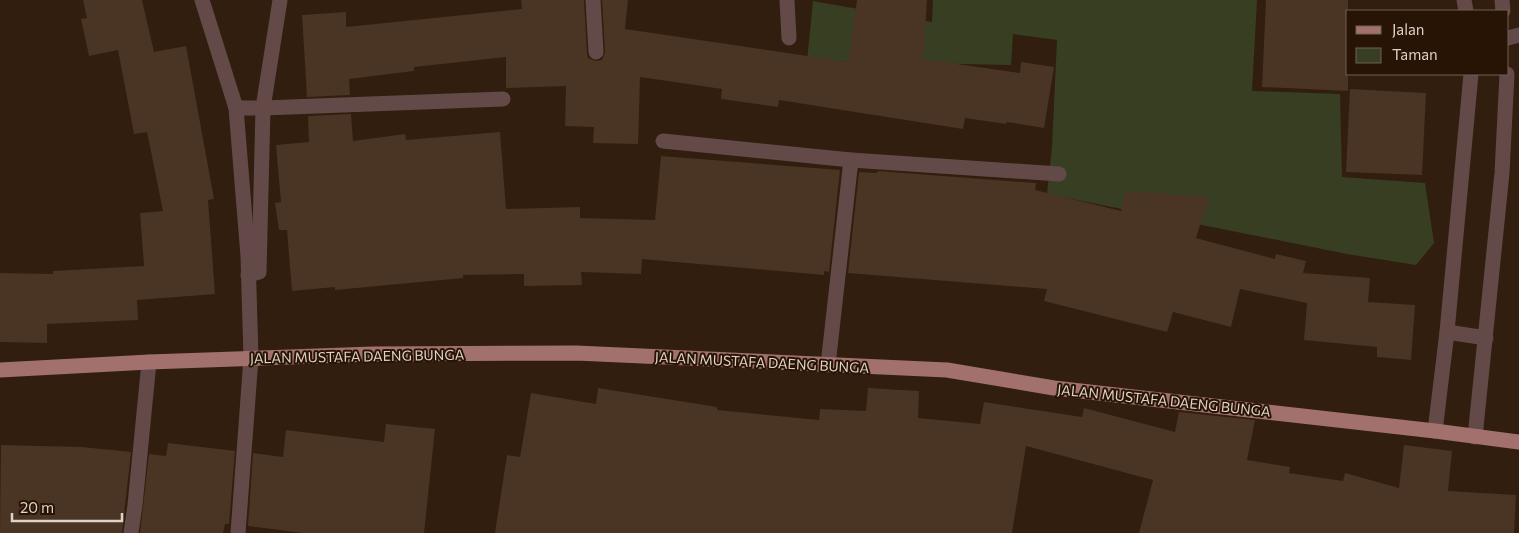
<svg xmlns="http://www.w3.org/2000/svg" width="1519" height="533" font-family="Commissioner,sans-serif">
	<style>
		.green { fill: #383e22 }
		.building { fill: #4a3424 }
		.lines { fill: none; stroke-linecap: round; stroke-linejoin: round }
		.minor { stroke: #634a49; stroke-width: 15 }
		.major { stroke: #a2716e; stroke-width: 15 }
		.labels { text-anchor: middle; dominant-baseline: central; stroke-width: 4; stroke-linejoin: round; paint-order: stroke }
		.street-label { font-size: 14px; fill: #dfd2c8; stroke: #271405 }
	</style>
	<rect width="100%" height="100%" fill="#311e0e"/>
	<polygon class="green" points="933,0 1257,0 1252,91 1340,94 1342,177 1425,183 1434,243 1416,265 1347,254 1047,194 1052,147 1057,40 1013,34 1011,65 807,61 813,1 932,22"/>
	<g class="building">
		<polygon points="83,0 142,0 154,52 186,46 214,199 208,200 215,294 137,300 138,320 47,324 47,343 0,342 0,273 53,274 53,271 144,266 140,213 163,211 147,132 134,134 118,50 89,56 81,19 87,18"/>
		<polygon points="521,0 584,0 587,53 588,58 596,61 602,60 605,52 602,0 628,0 625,29 848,62 857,0 927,0 923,59 1020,73 1021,62 1054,67 1044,128 1007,122 1006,124 965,118 963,129 779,100 778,107 721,99 722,89 640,77 638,144 593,143 594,127 565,126 566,86 506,88 506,57 414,67 414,71 349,79 350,95 307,97 302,15 346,12 346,27 522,9"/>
		<polygon points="1266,0 1348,0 1348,91 1262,87"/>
		<polygon points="1350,89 1426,93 1422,175 1346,172"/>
		<polygon points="351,114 353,141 405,134 406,140 500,132 506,209 580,207 580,218 655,220 661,156 840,170 829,272 824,271 824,275 642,259 641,274 581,272 582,285 524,286 524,274 463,275 463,278 335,290 335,287 292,291 287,230 279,230 275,203 281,202 276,145 309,142 308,116"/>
		<polygon points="878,171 1036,183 1035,190 1121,211 1125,191 1209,197 1196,238 1275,259 1276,254 1306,261 1303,273 1370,278 1368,302 1415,305 1411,360 1377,357 1377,347 1304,340 1307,303 1240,289 1231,327 1173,312 1167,332 1044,301 1047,289 848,273 859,172 877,173"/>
		<polygon points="598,388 717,407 717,410 819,420 820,409 866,411 868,388 919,391 918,418 980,424 984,402 1082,417 1084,408 1175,432 1179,412 1255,420 1247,460 1290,467 1289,473 1343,481 1345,473 1399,488 1404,445 1452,451 1448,491 1516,495 1514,533 1139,533 1153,480 1026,446 1012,533 495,533 507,455 520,457 531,393 596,404"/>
		<polygon points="386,424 435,429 424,533 303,533 248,526 253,453 283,457 286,430 384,442"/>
		<polygon points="168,443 235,451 229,524 225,524 223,533 140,533 149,454 166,456"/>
		<polygon points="1,445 82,447 131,452 122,533 0,533"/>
	</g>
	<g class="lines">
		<g class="minor">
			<polyline points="202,0 236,108 248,256 251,358 238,533"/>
			<polyline points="593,0 596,52"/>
			<polyline points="787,0 789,38"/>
			<polyline points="1464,0 1466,11"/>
			<polyline points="1502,0 1503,11"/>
			<polyline points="1508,38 1519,35"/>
			<polyline points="236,108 263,108 503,99"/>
			<polyline points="663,141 851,160"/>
			<polyline points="248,275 259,272 263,108 280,0"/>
			<polyline points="1447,332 1486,338"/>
			<polyline points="828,365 851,160 1059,174"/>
			<polyline points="1435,431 1447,332 1471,74"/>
			<polyline points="1475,437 1502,173 1507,74"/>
			<polyline points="131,533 135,505 149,362"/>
		</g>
		<polyline class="major" points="0,370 149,362 373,354 576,353 947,370 1054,388 1435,431 1519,442"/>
	</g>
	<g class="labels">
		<g class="street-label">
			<text transform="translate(357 356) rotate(-1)">JALAN MUSTAFA DAENG BUNGA</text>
			<text transform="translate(762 362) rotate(3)">JALAN MUSTAFA DAENG BUNGA</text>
			<text transform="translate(1164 400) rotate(6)">JALAN MUSTAFA DAENG BUNGA</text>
		</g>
	</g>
	<rect x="1346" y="10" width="162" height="65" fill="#271405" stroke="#716053"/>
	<rect x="1356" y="26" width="25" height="8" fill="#a2716e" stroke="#716053"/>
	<text x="1392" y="35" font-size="15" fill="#dfd2c8">Jalan</text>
	<rect x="1356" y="48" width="25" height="15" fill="#383e22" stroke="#716053"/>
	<text x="1392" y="60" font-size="15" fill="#dfd2c8">Taman</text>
	<path d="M12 513v8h110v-8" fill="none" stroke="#dfd2c8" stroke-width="2.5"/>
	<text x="20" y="513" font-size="15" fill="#dfd2c8" stroke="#271405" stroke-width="4" paint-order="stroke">20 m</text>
</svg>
